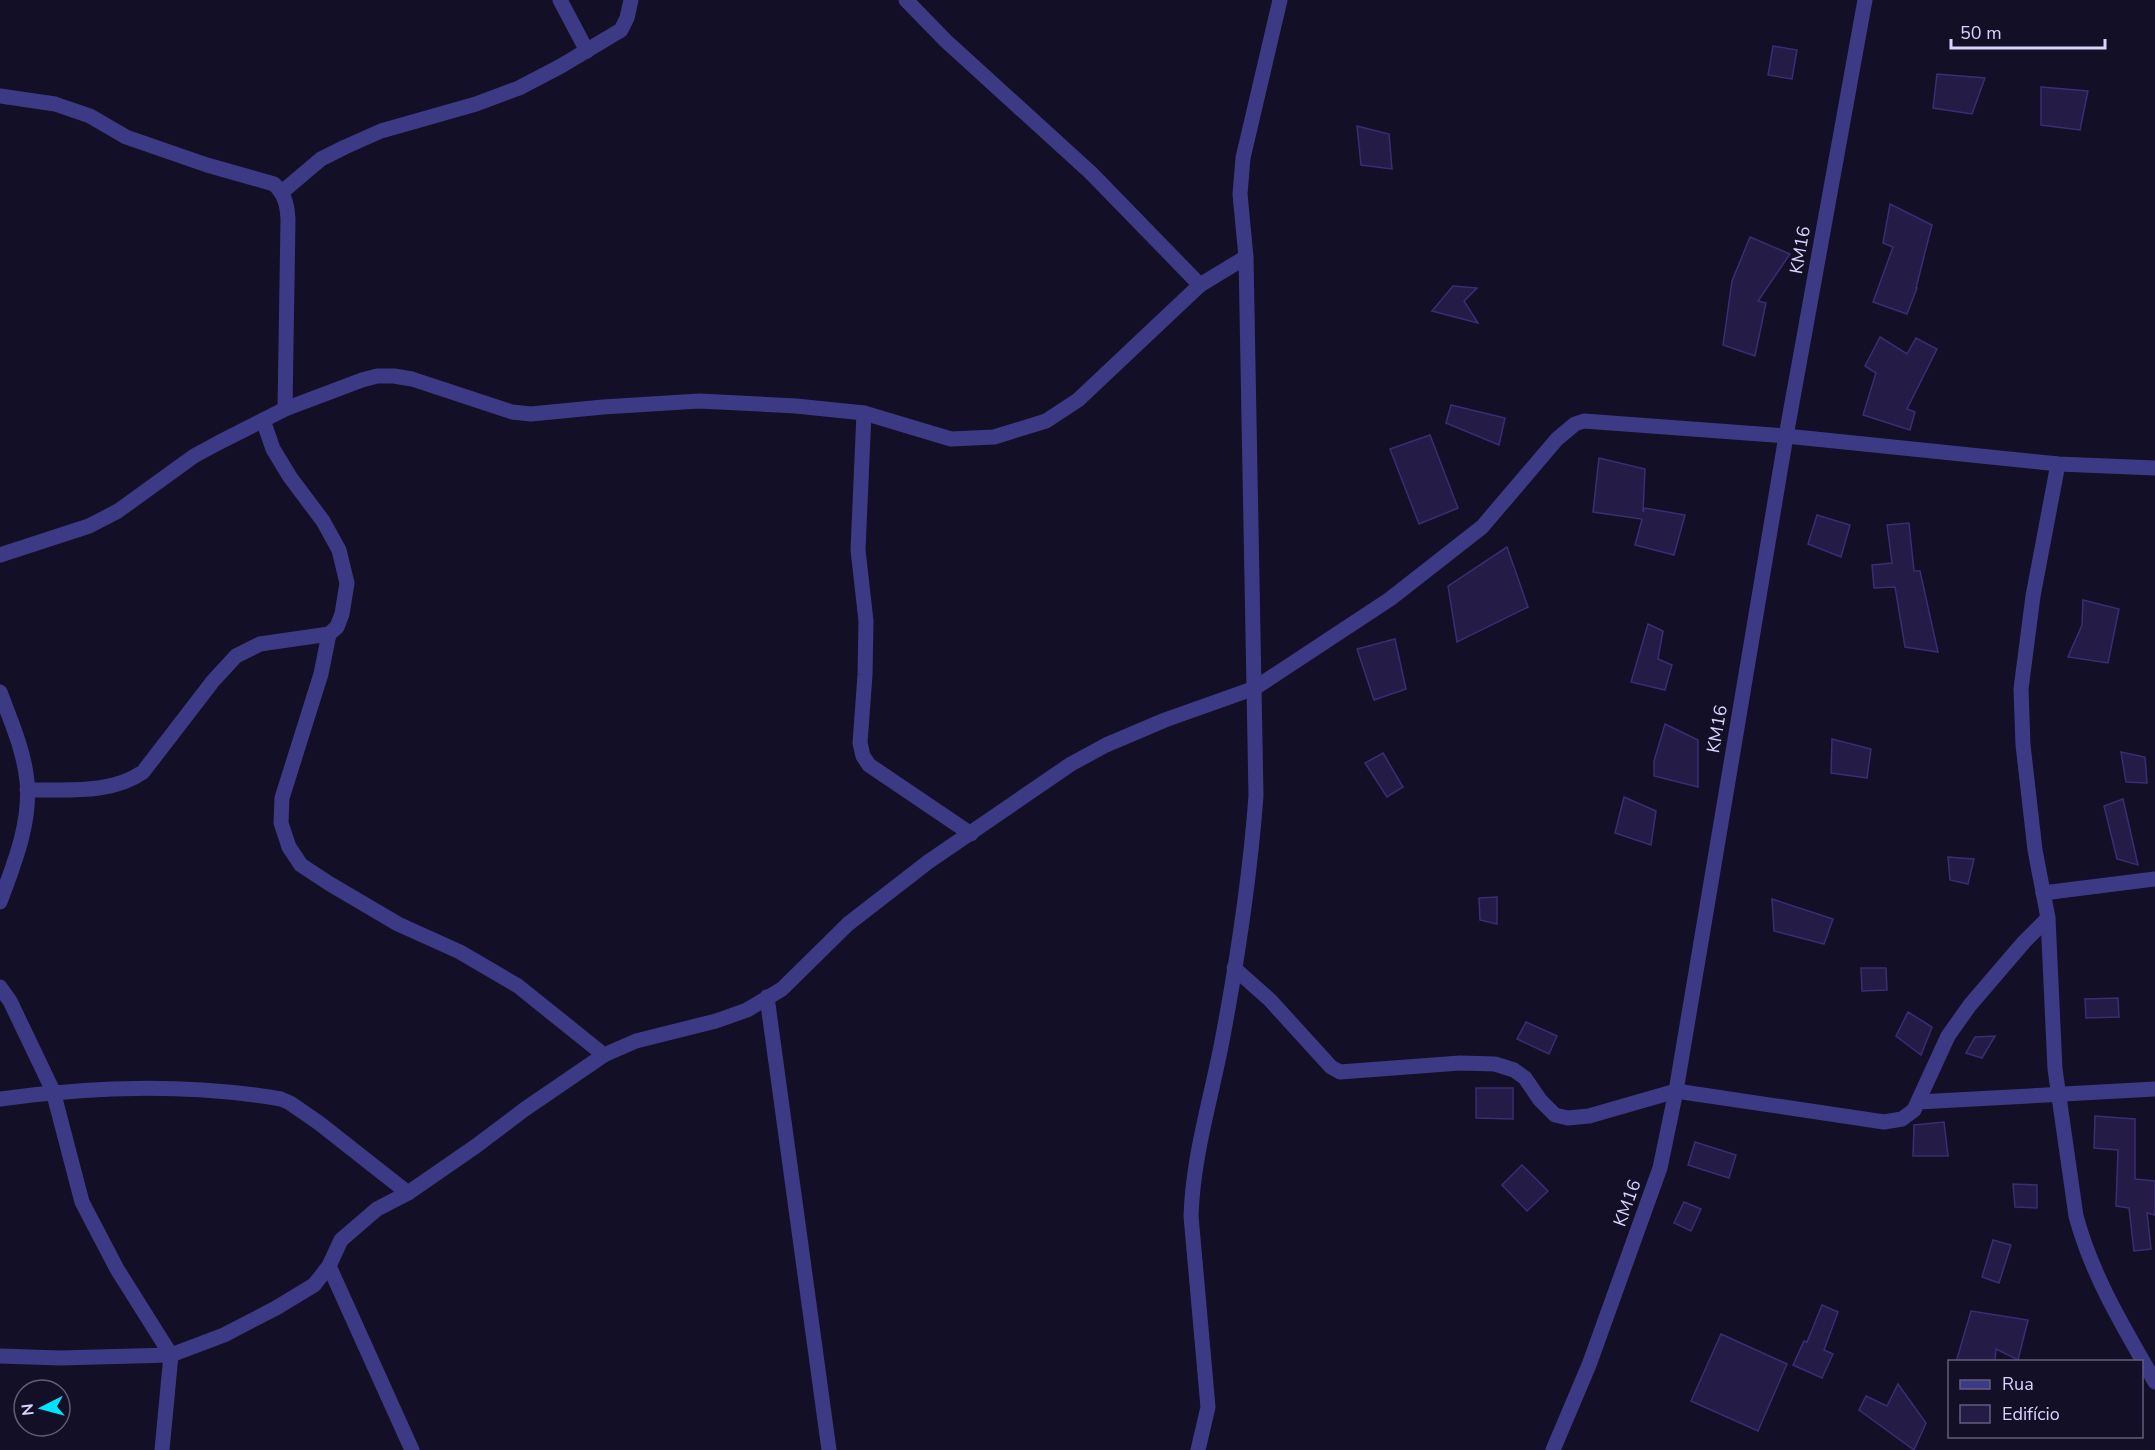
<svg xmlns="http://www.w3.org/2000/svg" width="2155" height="1450" font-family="'Nunito Sans',sans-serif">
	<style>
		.building { fill: #241b47; stroke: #3b2d73; stroke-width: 1.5 }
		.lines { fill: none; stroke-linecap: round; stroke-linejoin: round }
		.minor { stroke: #3d3a85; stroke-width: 15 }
		.tertiary { stroke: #3d3a85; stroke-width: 15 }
		.labels { text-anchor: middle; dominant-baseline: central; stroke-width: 5; stroke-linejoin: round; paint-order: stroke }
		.street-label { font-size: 18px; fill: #d9d4ff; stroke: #130f26 }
	</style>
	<rect width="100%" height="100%" fill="#130f26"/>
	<g class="building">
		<polygon points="1773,46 1797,50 1792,79 1768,75"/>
		<polygon points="1937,74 1985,78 1972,114 1933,108"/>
		<polygon points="2041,87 2088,91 2080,130 2041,125"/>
		<polygon points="1357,126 1389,134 1392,169 1361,165"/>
		<polygon points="1890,204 1932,225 1916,288 1917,288 1907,314 1873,302 1893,247 1883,243"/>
		<polygon points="1750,237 1790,254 1758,301 1766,303 1755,356 1723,345 1732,281"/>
		<polygon points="1453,286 1477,288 1464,301 1478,323 1432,311"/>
		<polygon points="1880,337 1907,354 1916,338 1937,349 1907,409 1915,412 1910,430 1863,415 1876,373 1865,366"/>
		<polygon points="1451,405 1505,418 1499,445 1446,423"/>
		<polygon points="1430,435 1458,508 1419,524 1390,449"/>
		<polygon points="1599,458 1645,469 1643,512 1645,508 1685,515 1674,555 1635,545 1642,519 1593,512"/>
		<polygon points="1817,515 1850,525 1841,557 1808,544"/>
		<polygon points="1909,523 1914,571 1920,571 1938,652 1905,647 1895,587 1874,588 1872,565 1892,563 1887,525"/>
		<polygon points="1507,547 1528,607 1457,642 1448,586"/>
		<polygon points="2083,600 2119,609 2108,663 2068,657 2082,625"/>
		<polygon points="1648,624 1663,631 1658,659 1672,665 1665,690 1631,682"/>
		<polygon points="1395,639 1406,689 1374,700 1357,649"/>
		<polygon points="1665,724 1698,740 1698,787 1654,776 1654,761"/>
		<polygon points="1832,739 1871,749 1867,778 1831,773"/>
		<polygon points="2121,752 2145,757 2147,783 2126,782"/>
		<polygon points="1383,753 1403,787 1387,797 1365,763"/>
		<polygon points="1624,797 1656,811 1651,845 1615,833"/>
		<polygon points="2123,799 2138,865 2117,859 2104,806"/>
		<polygon points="1948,857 1974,859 1968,884 1950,880"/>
		<polygon points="1497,897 1497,924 1480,920 1479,898"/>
		<polygon points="1772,899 1833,919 1824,944 1774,931"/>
		<polygon points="1861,968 1886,968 1887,990 1862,991"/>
		<polygon points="2118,998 2119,1017 2086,1018 2085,999"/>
		<polygon points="1908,1012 1932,1027 1921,1055 1896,1036"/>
		<polygon points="1526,1022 1557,1036 1549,1054 1517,1039"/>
		<polygon points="1995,1036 1982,1058 1966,1053 1975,1037"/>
		<polygon points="1476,1088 1513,1088 1513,1119 1476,1118"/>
		<polygon points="2095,1116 2135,1119 2135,1179 2155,1181 2155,1215 2147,1213 2151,1249 2134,1251 2129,1208 2116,1206 2118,1150 2094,1148"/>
		<polygon points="1944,1122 1948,1156 1913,1156 1914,1125"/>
		<polygon points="1695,1142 1736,1155 1729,1178 1688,1165"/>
		<polygon points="1522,1165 1548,1191 1527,1211 1502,1185"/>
		<polygon points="2013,1184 2037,1185 2037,1208 2015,1207"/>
		<polygon points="1684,1202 1701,1209 1691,1231 1674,1223"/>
		<polygon points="1993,1240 2011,1245 1999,1283 1982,1277"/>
		<polygon points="1822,1305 1838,1312 1824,1350 1833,1354 1822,1378 1793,1365 1804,1341 1807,1342"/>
		<polygon points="1971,1311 2028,1320 2018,1360 1996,1349 1995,1362 1956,1362"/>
		<polygon points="1721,1334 1787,1364 1758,1431 1691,1401"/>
		<polygon points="1898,1384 1926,1423 1914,1450 1859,1410 1866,1396 1887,1406"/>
	</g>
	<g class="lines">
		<g class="minor">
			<polyline points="560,0 587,51"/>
			<polyline points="906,0 946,41 1091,173 1200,285"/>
			<path d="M0,96L55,104L90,116L126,137L207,165L274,184C285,195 287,204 288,219L285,409"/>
			<polyline points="282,192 321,159 345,147 381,131 476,104 519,88 561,66 621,30 627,18 631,0"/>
			<polyline points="864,413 858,550 866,621 865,675 860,743 863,756 869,765 971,834"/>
			<path d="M2058,464L2033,596L2021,689L2023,745L2035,850L2048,918L2055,1069L2076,1216C2092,1276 2124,1328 2155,1382"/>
			<polyline points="0,555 89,526 118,511 194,456 218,443 285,409 362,380 377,376 394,376 412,379 512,412 531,414 603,407 699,401 796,406 864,413 951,439 994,437 1046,421 1078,400 1200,285 1246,257"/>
			<polyline points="329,634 321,674 282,798 281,823 289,847 301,865 330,884 398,924 460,952 518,986 604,1055"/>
			<path d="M0,692C11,721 24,751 27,781C31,823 14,864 0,902"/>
			<path d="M27,790C66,789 110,795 143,772L213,681L236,656L260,644L329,634L337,627L342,614L347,583L339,550L323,521L290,477L273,449L263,420"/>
			<polyline points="2043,893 2155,879"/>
			<polyline points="1234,968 1270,1000 1331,1067 1340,1072 1460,1063 1495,1064 1514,1070 1525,1078 1540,1100 1555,1115 1568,1118 1589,1116 1676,1091 1884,1122 1902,1119 1914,1110 1948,1036 1970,1005 2024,942 2048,918"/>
			<polyline points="0,987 10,1001 53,1091 82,1202 117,1269 171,1355 162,1450"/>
			<polyline points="767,997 829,1450"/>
			<path d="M0,1099C93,1086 188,1083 281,1099L290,1103L319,1123L408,1193"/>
			<polyline points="1918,1102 2155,1089"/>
			<polyline points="329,1266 412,1450"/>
			<polyline points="0,1356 60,1358 171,1355 224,1335 276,1308 314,1285 329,1266 341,1240 377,1209 408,1193 476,1146 525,1109 604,1055 636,1041 716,1021 747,1010 782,989 848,924 928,862 1071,764 1106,745 1165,720 1255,688 1390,599 1482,527 1557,439 1575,424 1584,421 1786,436 2058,464 2155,468"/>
			<path d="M1198,1450L1208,1407L1191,1216C1193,1154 1212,1096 1223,1036C1238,956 1250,876 1256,796L1246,257L1240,194L1243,158L1280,0"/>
		</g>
		<polyline class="tertiary" points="1553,1450 1589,1365 1660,1168 1676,1091 1786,436 1865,0"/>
	</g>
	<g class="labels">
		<g class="street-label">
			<text transform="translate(1800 250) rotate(-80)">KM16</text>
			<text transform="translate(1717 729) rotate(-80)">KM16</text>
			<text transform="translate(1627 1203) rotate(-70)">KM16</text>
		</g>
	</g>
	<rect x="1948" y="1360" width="195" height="78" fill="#130f26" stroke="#625e7d" stroke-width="1.5"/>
	<rect x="1960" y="1380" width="30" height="9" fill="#3d3a85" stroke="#625e7d" stroke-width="1.5"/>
	<text x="2002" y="1390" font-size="18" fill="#d9d4ff">Rua</text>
	<rect x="1960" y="1405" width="30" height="18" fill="#241b47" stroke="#625e7d" stroke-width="1.5"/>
	<text x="2002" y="1420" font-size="18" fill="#d9d4ff">Edifício</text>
	<g transform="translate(42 1408) rotate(264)"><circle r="28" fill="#130f26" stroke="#625e7d" stroke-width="1.5"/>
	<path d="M0-4.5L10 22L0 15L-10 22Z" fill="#00e5ff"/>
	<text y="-9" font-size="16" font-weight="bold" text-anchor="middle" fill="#d9d4ff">N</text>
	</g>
	<path d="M1951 39v9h154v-9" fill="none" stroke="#d9d4ff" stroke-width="3"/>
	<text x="1960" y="39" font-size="18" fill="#d9d4ff" stroke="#130f26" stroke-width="4.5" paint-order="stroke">50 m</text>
</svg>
